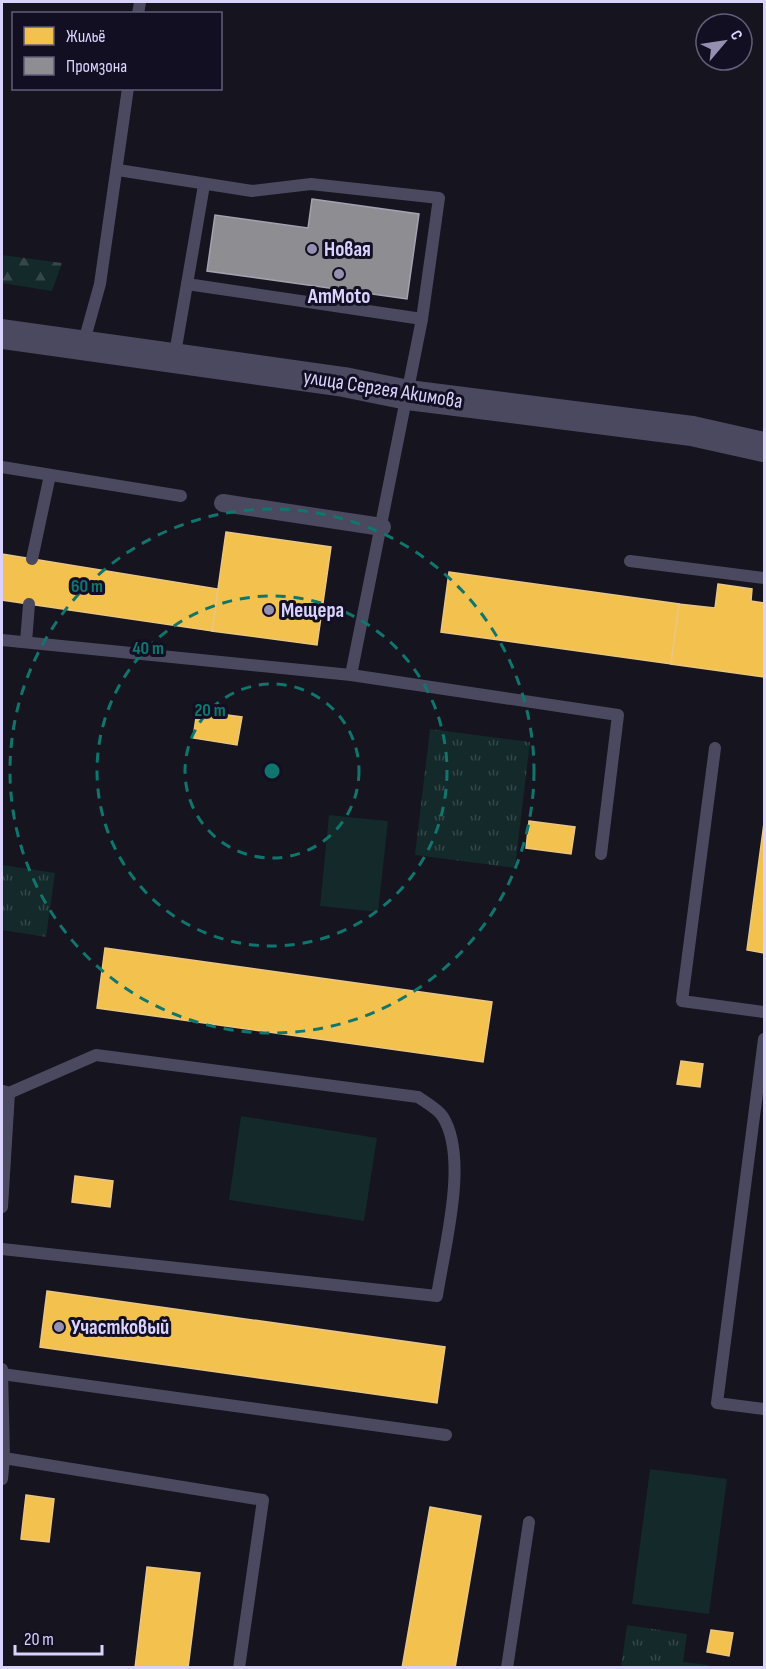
<svg xmlns="http://www.w3.org/2000/svg" width="766" height="1669" font-family="'Sofia Sans Condensed',sans-serif">
	<style>
		.grass { fill: #13292a }
		.forest { fill: url(#forest-firs) }
		.park { fill: url(#park-tufts) }
		.homes { fill: #f2c14e; stroke: #eac682; stroke-width: 1.5 }
		.industry { fill: #8d8d92; stroke: #a4a2b2; stroke-width: 1.5 }
		.lines { fill: none; stroke-linecap: round; stroke-linejoin: round }
		.service { stroke: #4b495f; stroke-width: 12 }
		.pedestrian { stroke: #4b495f; stroke-width: 18 }
		.tertiary { stroke: #4b495f; stroke-width: 30 }
		.ring { fill: none; stroke: #0f766e; stroke-width: 3; stroke-dasharray: 10 8 }
		.poi-dot { fill: #9590af; stroke: #130f23; stroke-width: 2 }
		.labels { text-anchor: middle; dominant-baseline: central; stroke-width: 6; stroke-linejoin: round; paint-order: stroke }
		.poi-label { font-size: 21px; font-weight: bold; fill: #d9d3fd; stroke: #130f23; text-anchor: start }
		.street-label { font-size: 21px; fill: #d9d3fd; stroke: #130f23 }
		.centre { fill: #0f766e; stroke: #130f23; stroke-width: 3 }
		.ring-label { font-size: 18px; text-anchor: middle; font-weight: bold; fill: #0f766e; stroke: #130f23; stroke-width: 6; stroke-linejoin: round; paint-order: stroke }
	</style>
	<defs>
		<pattern id="forest-firs" width="22" height="20" patternUnits="userSpaceOnUse" patternTransform="scale(1.5)"><rect width="22" height="20" fill="#13292a"/><path d="M5 1l3.5 6h-7zM16 11l3.5 6h-7z" fill="#35474a"/></pattern>
		<pattern id="park-tufts" width="24" height="20" patternUnits="userSpaceOnUse" patternTransform="scale(1.5)"><rect width="24" height="20" fill="#13292a"/><path d="M3 7l-1-3M5 7V3M7 7l1-3M15 17l-1-3M17 17v-4M19 17l1-3" fill="none" stroke="#35474a"/></pattern>
	</defs>
	<rect width="100%" height="100%" fill="#16141e"/>
	<g class="grass">
		<polygon points="329,815 388,821 378,912 320,906"/>
		<polygon points="241,1116 377,1138 364,1221 229,1200"/>
		<polygon points="650,1469 727,1479 709,1614 632,1604"/>
	</g>
	<polygon class="forest" points="2,255 62,263 52,291 2,283"/>
	<g class="park">
		<polygon points="430,729 530,742 515,868 415,855"/>
		<polygon points="2,865 55,873 46,937 2,930"/>
		<polygon points="627,1625 687,1634 683,1662 709,1665 708,1667 621,1667"/>
	</g>
	<g class="homes">
		<polygon points="226,532 331,547 317,645 212,631"/>
		<polygon points="2,554 218,589 212,631 2,600"/>
		<polygon points="449,572 679,604 671,664 441,632"/>
		<polygon points="718,584 752,589 751,601 764,603 764,677 671,664 679,604 715,608"/>
		<polygon points="197,711 242,717 237,745 193,738"/>
		<polygon points="529,821 575,827 571,854 526,848"/>
		<polygon points="764,823 764,953 747,950"/>
		<polygon points="105,948 492,1002 483,1062 97,1008"/>
		<polygon points="681,1061 703,1064 700,1087 677,1084"/>
		<polygon points="75,1176 113,1181 110,1207 72,1202"/>
		<polygon points="47,1291 445,1347 437,1403 40,1347"/>
		<polygon points="26,1495 54,1499 49,1542 21,1539"/>
		<polygon points="430,1507 481,1516 455,1668 402,1668"/>
		<polygon points="147,1567 200,1573 188,1668 135,1668"/>
		<polygon points="711,1630 733,1633 729,1656 707,1652"/>
	</g>
	<polygon class="industry" points="312,199 419,214 407,299 207,271 215,215 308,228"/>
	<g class="lines">
		<g class="service">
			<polyline points="138,14 140,2"/>
			<polyline points="118,170 252,191 311,184 439,198 422,319 187,284 204,185"/>
			<polyline points="83,345 100,284 128,88"/>
			<polyline points="174,359 187,284"/>
			<polyline points="2,467 181,496"/>
			<polyline points="32,559 50,475"/>
			<polyline points="630,561 764,578"/>
			<polyline points="2,640 351,675 422,319"/>
			<polyline points="26,642 29,604"/>
			<polyline points="351,675 618,715 601,854"/>
			<polyline points="715,748 682,1001 764,1012"/>
			<polyline points="764,1039 717,1403 764,1409"/>
			<polyline points="2,1207 9,1093 3,1091"/>
			<path d="M2,1249L437,1296C444,1248 469,1159 443,1117C438,1109 425,1102 418,1097L96,1055L9,1093"/>
			<polyline points="2,1369 4,1458 263,1500 239,1668"/>
			<polyline points="2,1374 446,1435"/>
			<polyline points="2,1479 4,1458"/>
			<polyline points="507,1668 529,1522"/>
		</g>
		<polyline class="pedestrian" points="223,503 382,527"/>
		<polyline class="tertiary" points="2,334 344,382 408,395 692,431 764,447"/>
	</g>
	<g class="ring">
		<circle cx="272" cy="771" r="87"/>
		<circle cx="272" cy="771" r="175"/>
		<circle cx="272" cy="771" r="262"/>
	</g>
	<g class="poi-dot">
		<circle cx="312" cy="249" r="6"/>
		<circle cx="339" cy="274" r="6"/>
		<circle cx="269" cy="610" r="6"/>
		<circle cx="59" cy="1327" r="6"/>
	</g>
	<g class="labels">
		<g class="poi-label">
			<text x="324" y="249">Новая</text>
			<text x="339" y="296" text-anchor="middle">AmMoto</text>
			<text x="281" y="610">Мещера</text>
			<text x="71" y="1327">Участковый</text>
		</g>
		<g class="street-label">
			<text transform="translate(383 389) rotate(9)">улица Сергея Акимова</text>
		</g>
	</g>
	<circle cx="272" cy="771" r="9" class="centre"/>
	<g class="ring-label">
		<text x="87" y="592">60 m</text>
		<text x="148" y="654">40 m</text>
		<text x="210" y="716">20 m</text>
	</g>
	<rect width="766" height="1669" fill="none" stroke="#d9d3fd" stroke-width="6"/>
	<rect x="12" y="12" width="210" height="78" fill="#130f23" stroke="#625d7a" stroke-width="1.5"/>
	<rect x="24" y="27" width="30" height="18" fill="#f2c14e" stroke="#625d7a" stroke-width="1.5"/>
	<text x="66" y="42" font-size="18" fill="#d9d3fd">Жильё</text>
	<rect x="24" y="57" width="30" height="18" fill="#8d8d92" stroke="#625d7a" stroke-width="1.5"/>
	<text x="66" y="72" font-size="18" fill="#d9d3fd">Промзона</text>
	<g transform="translate(724 42) rotate(61)"><circle r="28" fill="#130f23" stroke="#625d7a" stroke-width="1.5"/>
	<path d="M0-4.5L10 22L0 15L-10 22Z" fill="#9590af"/>
	<text y="-9" font-size="16" font-weight="bold" text-anchor="middle" fill="#d9d3fd">С</text>
	</g>
	<path d="M15 1645v9h87v-9" fill="none" stroke="#d9d3fd" stroke-width="3"/>
	<text x="24" y="1645" font-size="18" fill="#d9d3fd" stroke="#130f23" stroke-width="4.5" paint-order="stroke">20 m</text>
</svg>
